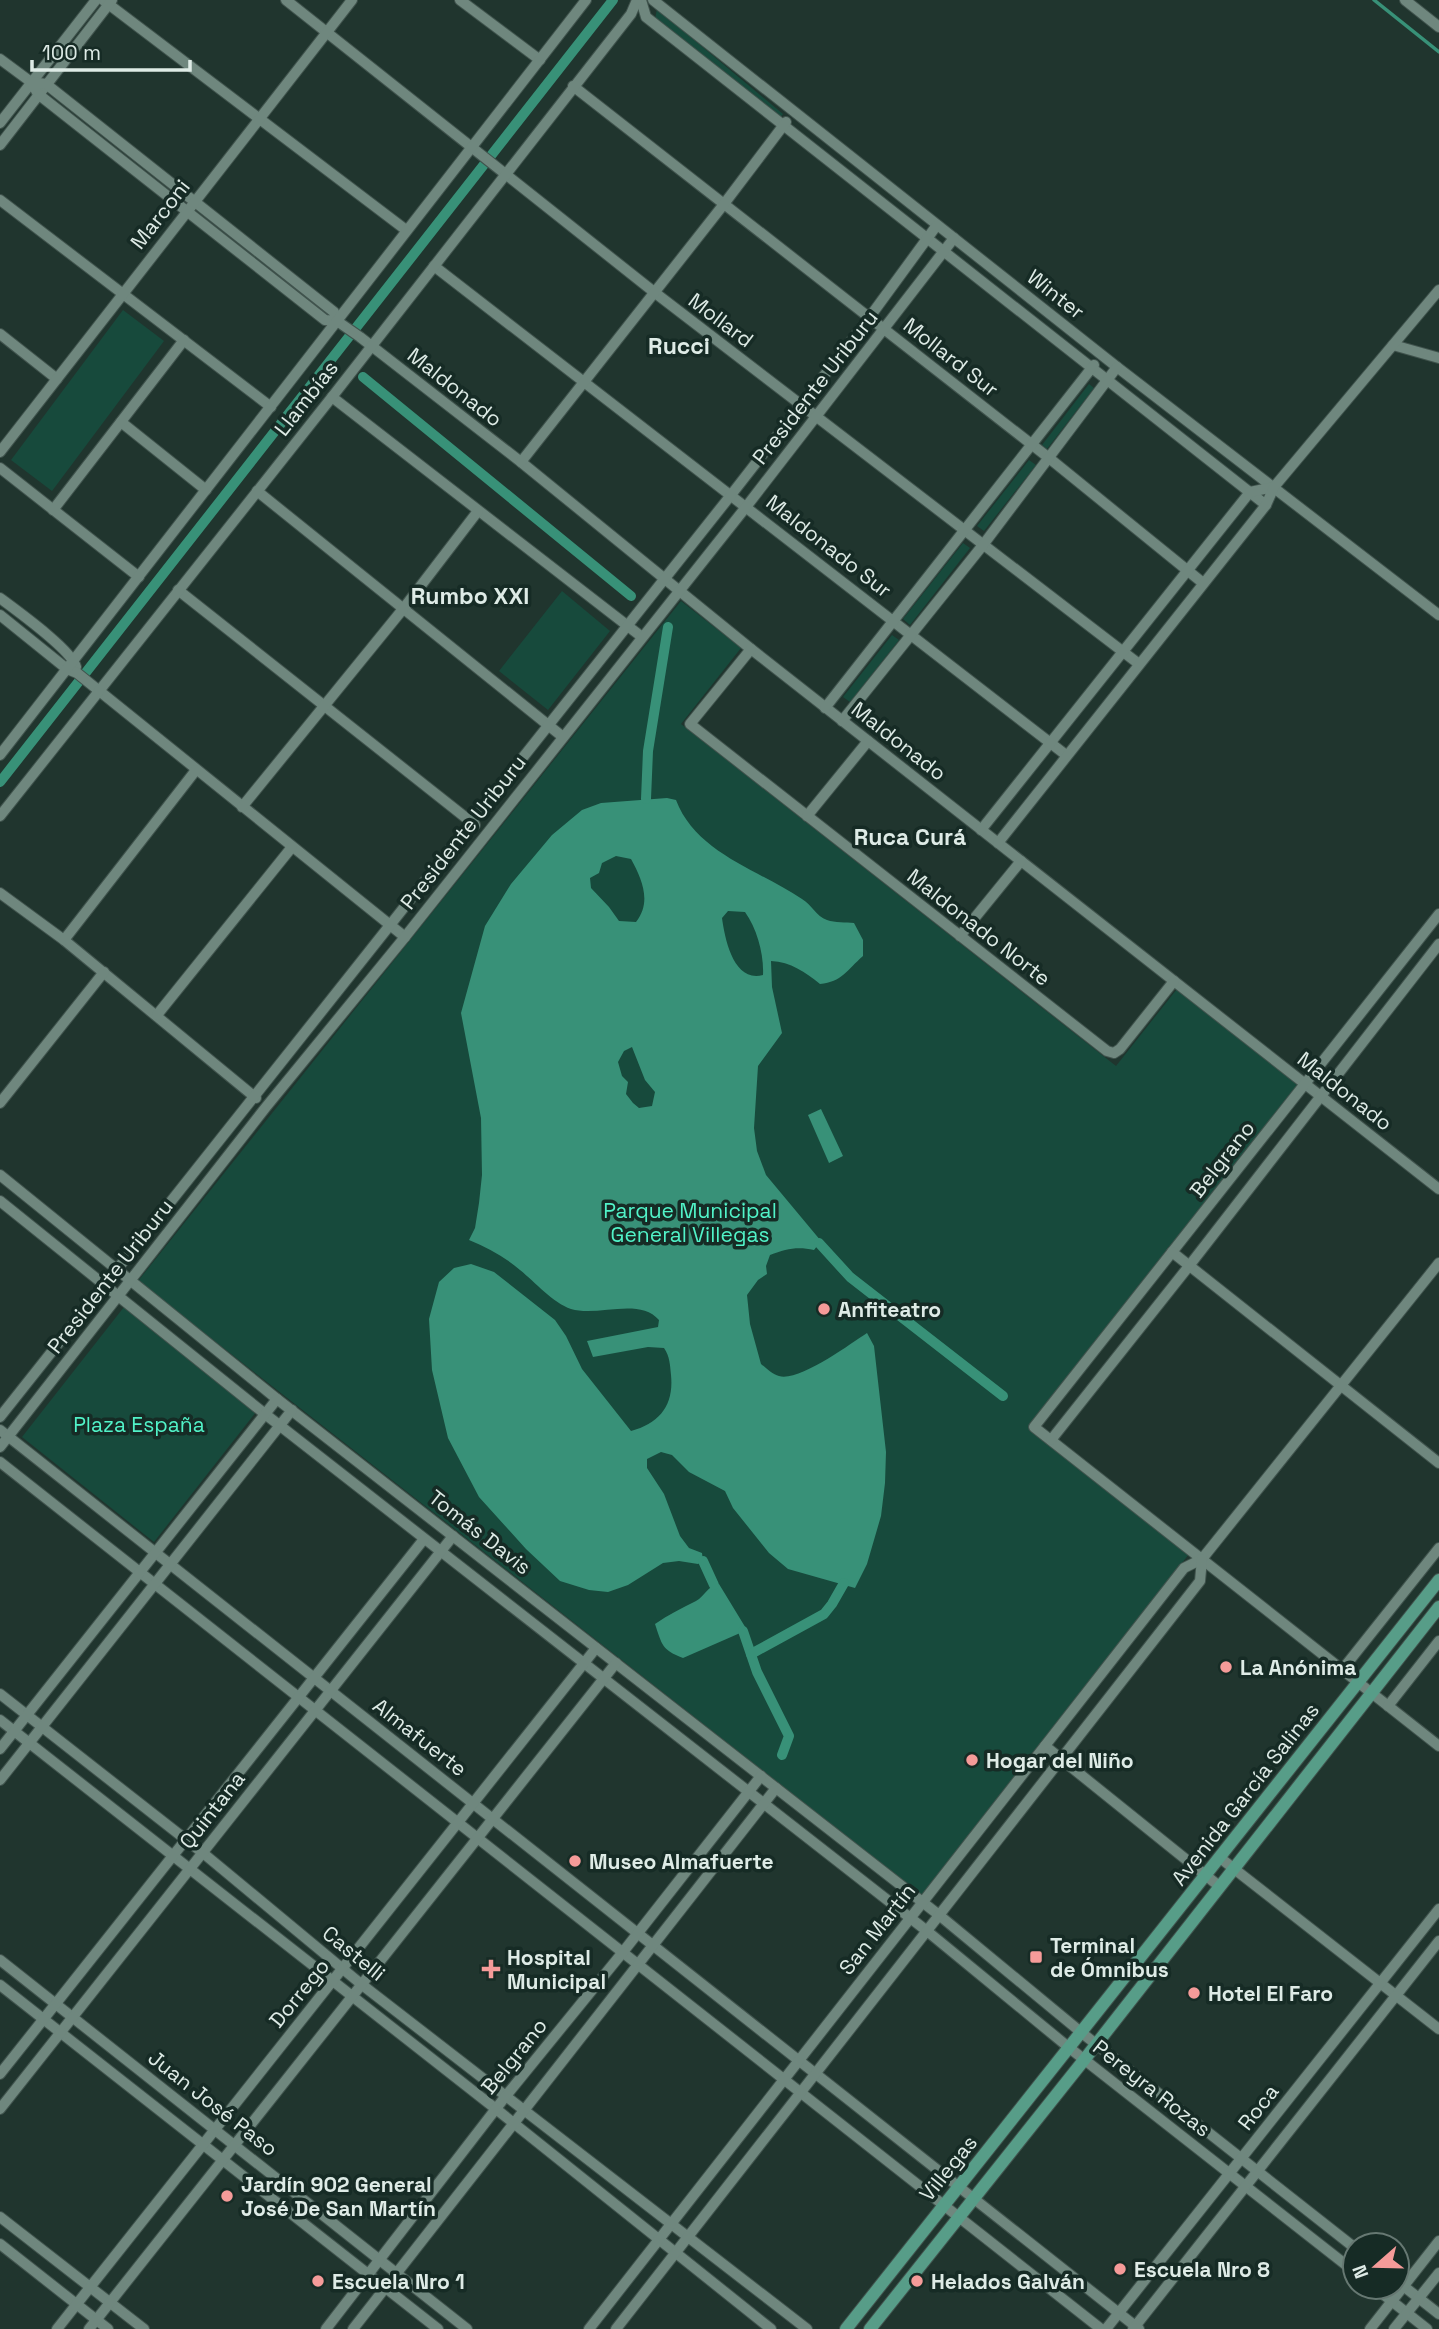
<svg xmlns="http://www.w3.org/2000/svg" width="1439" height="2329" font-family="'Space Grotesk',sans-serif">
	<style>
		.green { fill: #174a3c }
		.water { fill: #389178; fill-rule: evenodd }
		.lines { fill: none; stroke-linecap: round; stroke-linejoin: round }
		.stream { stroke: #389178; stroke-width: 3.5 }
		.canal { stroke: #389178; stroke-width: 10 }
		.minor-casing { stroke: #40534d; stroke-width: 12 }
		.major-casing { stroke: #40534d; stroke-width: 14 }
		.minor { stroke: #6f877e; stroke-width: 10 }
		.major { stroke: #579d88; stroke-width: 12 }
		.poi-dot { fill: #f59b99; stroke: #162b25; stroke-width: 2.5 }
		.labels { text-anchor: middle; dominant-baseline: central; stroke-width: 7; stroke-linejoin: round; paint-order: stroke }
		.street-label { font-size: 21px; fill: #deebe6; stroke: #162b25 }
		.park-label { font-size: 21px; fill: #51f3c8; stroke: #162b25 }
		.poi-label { font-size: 21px; font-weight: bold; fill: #deebe6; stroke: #162b25; text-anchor: start }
		.neighbourhood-label { font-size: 23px; font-weight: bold; fill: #deebe6; stroke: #162b25 }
	</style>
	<rect width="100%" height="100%" fill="#20352e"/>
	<g class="green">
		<polygon points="657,9 783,114 778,121 655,19"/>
		<polygon points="123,310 164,341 52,491 11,460"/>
		<polygon points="1089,384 1094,388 1047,449 1042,445"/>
		<polygon points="1029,460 1036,465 984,531 977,526"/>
		<polygon points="963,543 970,548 910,625 903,619"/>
		<polygon points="562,591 610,631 548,710 499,671"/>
		<polygon points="681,601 741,648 681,724 1116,1066 1177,989 1298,1085 1029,1427 1189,1554 923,1896 138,1281"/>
		<polygon points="892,635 899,640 850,702 843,697"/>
		<polygon points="124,1307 256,1412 154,1542 22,1437"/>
	</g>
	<g class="water">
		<path d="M667,798L676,800C696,853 759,870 802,899C812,905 816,916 827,920C835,923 846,922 854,923L863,940V956C847,970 842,982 820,984C805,972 791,962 771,961L772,987L782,1033L758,1066L754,1128L757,1151L766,1175L821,1241L814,1250C797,1246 786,1249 770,1255L766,1266L767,1274L758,1280L747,1295L750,1324L761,1364C766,1368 773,1375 779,1376C799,1382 850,1344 867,1333L874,1346L886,1452L885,1483L881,1516L867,1564L855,1588L788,1569L769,1553L733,1508L725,1491L689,1472L672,1455L661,1452L647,1459V1468L664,1494L680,1536L689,1548L702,1553L703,1561L698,1564L679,1561L663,1563L628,1585L608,1592L589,1590L560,1581L526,1549L479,1497L448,1438L432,1370L429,1319L439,1282L454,1268L471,1264L494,1272L555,1320L566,1336L582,1369L631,1431C660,1423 674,1405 671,1375C670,1365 670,1357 664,1348L648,1347L593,1357L587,1341L658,1327L659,1320C639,1297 598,1317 571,1309C553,1303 535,1282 520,1270C505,1257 488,1248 469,1240L475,1228L479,1203L482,1175L481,1118L461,1013L485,926L511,884L552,835L582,810L601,803ZM616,856L631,859C642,879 652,902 636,922L619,921L609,907L591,888L590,878L599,873L602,863ZM728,911L745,912C757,929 764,954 763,975C734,983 725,940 722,918ZM632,1047L645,1080L655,1092L652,1106L639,1108L633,1103L626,1094L628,1082L622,1076L618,1062L624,1051Z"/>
		<polygon points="821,1109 843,1156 829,1163 808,1115"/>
		<path d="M719,1584L747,1630L683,1658C662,1650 662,1645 655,1624C668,1615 682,1608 696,1601C705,1596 707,1586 719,1584Z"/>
	</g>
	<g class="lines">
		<polyline class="stream" points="1374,0 1439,52"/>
		<g class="canal">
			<polyline points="363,377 631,596"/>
			<polyline points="0,782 613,0"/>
			<polyline points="646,799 648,751 668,627"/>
			<polyline points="819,1243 850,1277 1003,1396"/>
			<polyline points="703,1561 714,1585"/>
			<polyline points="743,1631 757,1672 789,1736 782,1755"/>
			<polyline points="751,1654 824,1614 832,1604 844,1583"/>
		</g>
		<g class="minor-casing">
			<g id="minor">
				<polyline points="103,0 406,230"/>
				<polyline points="286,0 654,292 1139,664"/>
				<polyline points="460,0 540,60"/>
				<polyline points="641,0 646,17 1266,505"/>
				<polyline points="653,0 1117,367 1439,615"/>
				<polyline points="1405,0 1439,27"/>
				<polyline points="0,59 31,82"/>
				<polyline points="573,86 1049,458 1203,583"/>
				<polyline points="0,123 96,0"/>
				<polyline points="0,145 112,0"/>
				<polyline points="0,200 271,407"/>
				<polyline points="434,266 1066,755"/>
				<polyline points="337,321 334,312 46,84 31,82 38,94 325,320 337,321 360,337 521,462 751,649 1439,1189"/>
				<polyline points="0,334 57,379"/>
				<polyline points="1393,345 1439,358"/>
				<polyline points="332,397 642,637"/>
				<polyline points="121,422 206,490"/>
				<polyline points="0,452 352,0"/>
				<polyline points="521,462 724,204 786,122"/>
				<polyline points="0,468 139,577"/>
				<polyline points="257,491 563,737"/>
				<polyline points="53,510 184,340"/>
				<polyline points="178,590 475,825"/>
				<path d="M0,598C16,610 72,650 76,667"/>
				<polyline points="0,615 67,669 77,673 405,937"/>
				<polyline points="751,649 690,724 1107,1051 1114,1053 1120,1049 1174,981"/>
				<polyline points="825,708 1094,365"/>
				<polyline points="842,721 983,545 1117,367"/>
				<polyline points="0,755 586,0"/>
				<polyline points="242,807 403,609 478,511"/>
				<polyline points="0,816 332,397 631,14 637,0"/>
				<polyline points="807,816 868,741"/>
				<polyline points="981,830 1250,492 1274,487"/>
				<polyline points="998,843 1266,505 1274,487 1439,290"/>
				<polyline points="0,893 64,940 256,1098"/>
				<polyline points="1439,914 1034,1427 1439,1746"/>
				<polyline points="960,936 1021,861"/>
				<polyline points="64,940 196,770"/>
				<polyline points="157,1015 292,847"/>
				<polyline points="0,1103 104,972"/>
				<polyline points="0,1175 277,1399 939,1915 1082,2033 1355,2248"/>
				<polyline points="0,1201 265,1414 927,1931 1067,2046 1355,2272"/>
				<polyline points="1172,1252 1439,1463"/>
				<polyline points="0,1417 731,495 869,318 937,225"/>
				<polyline points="0,1430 1139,2329"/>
				<polyline points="1051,1440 1189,1266 1439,944"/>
				<polyline points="0,1447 266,1107 405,937 746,507 954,238"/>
				<polyline points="0,1462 1101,2329"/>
				<polyline points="1342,1670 1439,1548"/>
				<polyline points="0,1694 203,1853 361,1984 807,2329"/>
				<polyline points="1388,1706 1439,1641"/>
				<polyline points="0,1720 496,2109 771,2329"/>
				<polyline points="1045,1746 1219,1886"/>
				<polyline points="0,1749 277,1399"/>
				<polyline points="0,1780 292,1410"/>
				<polyline points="1219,1857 1439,2029"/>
				<polyline points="0,1960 467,2329"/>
				<polyline points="0,1985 438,2329"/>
				<polyline points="0,2074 424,1539"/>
				<polyline points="0,2109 453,1536"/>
				<polyline points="0,2217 144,2329"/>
				<polyline points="0,2244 108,2329"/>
				<polyline points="1397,2281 1439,2314"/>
				<polyline points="1374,2287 1427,2329"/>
				<polyline points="57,2329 596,1648"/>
				<polyline points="89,2329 616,1663"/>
				<polyline points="326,2329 505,2097 623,1952 761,1776"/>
				<polyline points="353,2329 776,1788"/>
				<polyline points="589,2329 1184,1568 1202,1559 1439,1263"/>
				<polyline points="616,2329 1200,1581 1202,1559"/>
				<polyline points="1106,2329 1439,1909"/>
				<polyline points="1133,2329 1439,1941"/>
				<polyline points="1370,2329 1439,2241"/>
				<polyline points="1394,2329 1439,2273"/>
			</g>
		</g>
		<g class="major-casing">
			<g id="major">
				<polyline points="846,2329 1439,1580"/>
				<polyline points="870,2329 1084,2060 1439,1607"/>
			</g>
		</g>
		<use href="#minor" class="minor"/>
		<use href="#major" class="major"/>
	</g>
	<g class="poi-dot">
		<circle cx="824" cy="1309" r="7"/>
		<circle cx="1226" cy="1667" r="7"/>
		<circle cx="972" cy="1760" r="7"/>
		<circle cx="575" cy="1861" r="7"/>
		<rect x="1029" y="1950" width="14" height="14" rx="3.5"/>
		<path d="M487.5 1958.5h7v7h7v7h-7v7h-7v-7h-7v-7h7z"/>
		<circle cx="1194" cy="1993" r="7"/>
		<circle cx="227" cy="2196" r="7"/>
		<circle cx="1120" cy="2269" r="7"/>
		<circle cx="318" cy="2281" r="7"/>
		<circle cx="917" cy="2281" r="7"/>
	</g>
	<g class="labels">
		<g class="street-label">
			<text transform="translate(160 214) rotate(-52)">Marconi</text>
			<text transform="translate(1056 294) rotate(38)">Winter</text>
			<text transform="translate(721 320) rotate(37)">Mollard</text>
			<text transform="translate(951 357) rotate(38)">Mollard Sur</text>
			<text transform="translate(455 387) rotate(38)">Maldonado</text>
			<text transform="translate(815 387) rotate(-52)">Presidente Uriburu</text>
			<text transform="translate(306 398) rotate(-52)">Llambías</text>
			<text transform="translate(829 546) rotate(38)">Maldonado Sur</text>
			<text transform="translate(899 741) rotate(38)">Maldonado</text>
			<text transform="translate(463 832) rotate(-52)">Presidente Uriburu</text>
			<text transform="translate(979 927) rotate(38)">Maldonado Norte</text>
			<text transform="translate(1345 1091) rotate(38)">Maldonado</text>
			<text transform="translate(1222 1159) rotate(-52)">Belgrano</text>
			<text transform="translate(110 1276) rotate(-52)">Presidente Uriburu</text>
			<text transform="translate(480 1532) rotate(38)">Tomás Davis</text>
			<text transform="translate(420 1737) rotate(38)">Almafuerte</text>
			<text transform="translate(1245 1794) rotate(-52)">Avenida García Salinas</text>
			<text transform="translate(212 1810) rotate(-52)">Quintana</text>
			<text transform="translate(877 1929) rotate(-52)">San Martín</text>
			<text transform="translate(354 1953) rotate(39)">Castelli</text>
			<text transform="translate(299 1993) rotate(-51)">Dorrego</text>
			<text transform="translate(514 2056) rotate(-51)">Belgrano</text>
			<text transform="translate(1152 2088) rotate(38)">Pereyra Rozas</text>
			<text transform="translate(213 2103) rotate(38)">Juan José Paso</text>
			<text transform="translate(1258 2107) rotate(-52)">Roca</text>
			<text transform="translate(948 2168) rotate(-51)">Villegas</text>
		</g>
		<g class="park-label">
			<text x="690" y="1210">Parque Municipal<tspan x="690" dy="24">General Villegas</tspan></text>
			<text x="139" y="1424">Plaza España</text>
		</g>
		<g class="poi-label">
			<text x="838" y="1309">Anfiteatro</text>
			<text x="1240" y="1667">La Anónima</text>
			<text x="986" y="1760">Hogar del Niño</text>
			<text x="589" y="1861">Museo Almafuerte</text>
			<text x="1050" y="1945">Terminal<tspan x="1050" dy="24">de Ómnibus</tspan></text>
			<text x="507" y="1957">Hospital<tspan x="507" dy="24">Municipal</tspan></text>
			<text x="1208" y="1993">Hotel El Faro</text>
			<text x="241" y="2184">Jardín 902 General<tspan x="241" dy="24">José De San Martín</tspan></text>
			<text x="1134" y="2269">Escuela Nro 8</text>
			<text x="332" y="2281">Escuela Nro 1</text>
			<text x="931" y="2281">Helados Galván</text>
		</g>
		<g class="neighbourhood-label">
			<text x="679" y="346">Rucci</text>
			<text x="470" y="596">Rumbo XXI</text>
			<text x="910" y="837">Ruca Curá</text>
		</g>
	</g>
	<g transform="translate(1376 2266) rotate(250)"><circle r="33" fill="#162b25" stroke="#667872" stroke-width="2"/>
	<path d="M0-5L12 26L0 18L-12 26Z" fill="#f59b99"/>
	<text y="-10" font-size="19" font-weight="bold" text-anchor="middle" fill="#deebe6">N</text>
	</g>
	<path d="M32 60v10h158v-10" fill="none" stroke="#deebe6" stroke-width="3.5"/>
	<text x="42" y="60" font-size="21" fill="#deebe6" stroke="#162b25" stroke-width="5" paint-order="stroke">100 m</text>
</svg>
